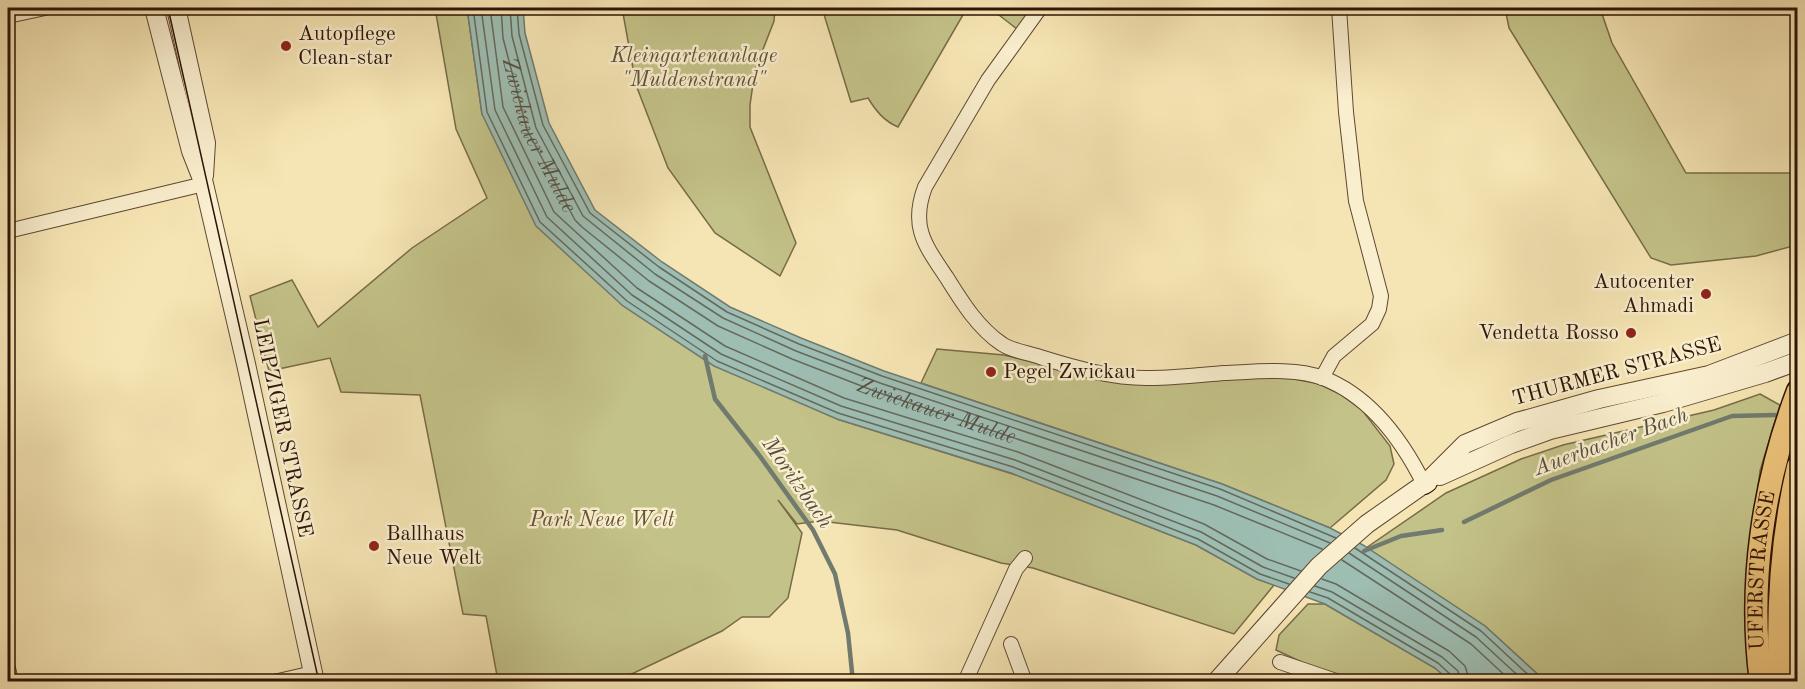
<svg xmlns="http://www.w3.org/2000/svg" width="1805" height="689" font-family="'Old Standard TT',serif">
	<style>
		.green { fill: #c3c288; stroke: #786b47; stroke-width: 1.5 }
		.water { fill: #9ebeb3; stroke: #717a6e; stroke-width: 1.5 }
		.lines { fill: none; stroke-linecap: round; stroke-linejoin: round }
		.shore { stroke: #66695c; stroke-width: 1.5 }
		.stream { stroke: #717a6e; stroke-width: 4.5 }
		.minor-casing { stroke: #604832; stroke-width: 16 }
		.tertiary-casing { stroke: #604832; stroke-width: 20 }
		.secondary-casing { stroke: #2e1406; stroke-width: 22 }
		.primary-casing { stroke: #2e1406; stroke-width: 25 }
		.minor { stroke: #f9eece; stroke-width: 14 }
		.tertiary { stroke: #f9eece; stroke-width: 18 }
		.secondary { stroke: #f9eece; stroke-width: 20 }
		.primary { stroke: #ebc27a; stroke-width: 22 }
		.tram { stroke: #2e1406; stroke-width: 1.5 }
		.poi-dot { fill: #8f2418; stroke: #f9eece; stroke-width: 2 }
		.labels { text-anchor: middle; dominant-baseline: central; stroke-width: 5; stroke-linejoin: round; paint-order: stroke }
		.poi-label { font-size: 21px; fill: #2e1406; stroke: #f9eece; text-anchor: start }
		.park-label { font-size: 21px; font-style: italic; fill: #625134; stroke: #f9eece }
		.street-label { font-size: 21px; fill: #2e1406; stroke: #f9eece }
		.water-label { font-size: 22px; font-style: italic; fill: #555043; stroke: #f9eece }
	</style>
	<rect width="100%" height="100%" fill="#f6e5b4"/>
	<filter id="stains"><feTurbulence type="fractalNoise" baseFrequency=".00333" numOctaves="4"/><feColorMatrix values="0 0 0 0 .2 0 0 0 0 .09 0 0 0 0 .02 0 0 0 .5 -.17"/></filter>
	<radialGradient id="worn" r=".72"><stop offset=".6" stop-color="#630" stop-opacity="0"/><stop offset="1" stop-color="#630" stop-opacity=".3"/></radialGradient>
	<g class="green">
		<polygon points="435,8 467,8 482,114 837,419 1016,475 1196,545 1257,579 1274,585 1234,634 1033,568 1001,563 897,530 820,521 797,524 778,500 802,533 788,598 769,617 742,617 722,631 617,681 498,681 486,616 463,614 420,395 341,392 330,358 269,371 250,296 292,280 318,327 412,248 487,198 456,129"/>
		<polygon points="622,8 775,8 774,21 755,70 750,105 750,127 796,243 780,276 715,233 668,168 636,85"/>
		<path d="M822,8H967L898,127C884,121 876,111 868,98L851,102Z"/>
		<polygon points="990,8 1033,8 1017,29"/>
		<polygon points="1505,8 1600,8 1612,43 1686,173 1797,173 1797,245 1756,256 1671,265 1651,258 1509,28"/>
		<polygon points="937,349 1004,355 1102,379 1275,375 1319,384 1340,394 1362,410 1390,446 1394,464 1386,480 1330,528 1222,484 921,383"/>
		<polygon points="1760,394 1780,405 1760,471 1754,523 1752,681 1545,681 1485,626 1366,548 1446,493 1521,459 1563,445 1714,410"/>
		<polygon points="1797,557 1798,681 1797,682 1791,611"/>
		<polygon points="1308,604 1325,604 1435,668 1450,681 1342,681 1276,650 1279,635"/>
	</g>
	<polygon class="water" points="467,8 523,8 525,33 549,123 595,210 662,262 730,307 801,338 884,371 1222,484 1330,528 1363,545 1485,626 1545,681 1450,681 1435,668 1325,604 1257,579 1196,545 1011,473 837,419 714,366 623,306 536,226 482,114"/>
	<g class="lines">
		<g class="shore">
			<polyline points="473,8 487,112 540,222 627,301 717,361 838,413 1013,467 1198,539 1260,574 1289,584"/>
			<polyline points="481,8 495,110 547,217 632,295 721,354 841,406 1015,460 1201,532 1263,567 1294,578"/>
			<polyline points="490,8 503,107 554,212 637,288 725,346 844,398 1018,452 1204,524 1267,559 1301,571"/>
			<path id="s1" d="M501,8L503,38L527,130L575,220L582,227L649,281L718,326L792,359L877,392L1214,505L1322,549"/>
			<polyline points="510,8 512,36 536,128 583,216 655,274 723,318 796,351 880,383 1217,496 1330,543"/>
			<polyline points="517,8 519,34 543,125 590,213 659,267 727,312 799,344 882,376 1220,489 1336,538"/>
			<polyline points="1355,548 1481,631 1536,682"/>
			<polyline points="1349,553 1476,637 1525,682"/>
			<polyline points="1342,560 1471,644 1512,682"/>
			<polyline points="1322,579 1336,584 1449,651 1465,666 1470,682"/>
			<polyline points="1315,586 1332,592 1442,657 1458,671 1461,682"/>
			<polyline points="1310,592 1328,598 1438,663 1451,675 1453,682"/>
		</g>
		<g class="stream">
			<polyline points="705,356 715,399 759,455 813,530 835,574 848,633 853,682"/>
			<polyline points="1464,522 1551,480 1732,416 1775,415"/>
			<polyline points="1364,551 1401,536 1442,530"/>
		</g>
		<g class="minor-casing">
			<g id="minor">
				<path d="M1040,8L988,80L925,187C910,227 925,245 947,278C962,302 978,328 1002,344C1012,351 1029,353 1040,357C1075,368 1114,379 1151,378C1176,378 1200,375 1224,373C1254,372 1295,367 1323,378C1370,396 1402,440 1424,484"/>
				<polyline points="8,16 45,8"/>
				<polyline points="8,231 204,184"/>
				<polyline points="1322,378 1334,356 1372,324 1379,309 1381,296 1356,201 1346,112 1339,8"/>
				<polyline points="1011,644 1025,682"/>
				<polyline points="1280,662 1339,682"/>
				<polyline points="8,668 11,682"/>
				<polyline points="274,682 313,673"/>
				<polyline points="965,682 1016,569 1025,558"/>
			</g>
		</g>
		<g class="tertiary-casing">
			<g id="tertiary">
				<polyline points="154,8 191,151 204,184 246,364 315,682"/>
				<polyline points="176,8 206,143 204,176"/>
				<polyline points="1440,476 1511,444 1550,430 1663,403 1765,373 1798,361"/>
				<polyline points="1427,482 1465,444 1517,422 1599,399 1709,375 1798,341"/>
				<polyline points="1216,682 1319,566 1367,524 1424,484"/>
			</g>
		</g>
		<g class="secondary-casing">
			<polyline id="secondary" points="1424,484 1427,482"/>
		</g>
		<g class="primary-casing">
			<g id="primary">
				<path id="s2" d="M1761,682C1748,584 1763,483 1798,391"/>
				<path d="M1780,682C1777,609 1781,538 1798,467"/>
			</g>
		</g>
		<use href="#minor" class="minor"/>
		<use href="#tertiary" class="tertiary"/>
		<use href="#secondary" class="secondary"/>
		<use href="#primary" class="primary"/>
		<polyline class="tram" points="168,8 319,682"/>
	</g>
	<g class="poi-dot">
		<circle cx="286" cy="46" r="6"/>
		<circle cx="1706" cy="294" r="6"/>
		<circle cx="1631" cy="333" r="6"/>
		<circle cx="991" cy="372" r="6"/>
		<circle cx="374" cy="546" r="6"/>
	</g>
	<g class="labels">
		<g class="poi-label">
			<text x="298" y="34">Autopflege<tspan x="298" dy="24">Clean-star</tspan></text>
			<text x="1694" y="282" text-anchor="end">Autocenter<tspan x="1694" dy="24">Ahmadi</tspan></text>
			<text x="1619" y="333" text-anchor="end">Vendetta Rosso</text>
			<text x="1003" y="372">Pegel Zwickau</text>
			<text x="386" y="534">Ballhaus<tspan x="386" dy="24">Neue Welt</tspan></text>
		</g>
		<g class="park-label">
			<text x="694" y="56">Kleingartenanlage<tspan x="694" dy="24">"Muldenstrand"</tspan></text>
			<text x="602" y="520">Park Neue Welt</text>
		</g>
		<g class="street-label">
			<text transform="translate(1617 372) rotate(-15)">THURMER STRASSE</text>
			<text transform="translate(282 428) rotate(78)">LEIPZIGER STRASSE</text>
			<text stroke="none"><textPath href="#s2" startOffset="112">UFERSTRASSE</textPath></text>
		</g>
		<g class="water-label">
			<text stroke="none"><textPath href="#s1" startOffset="134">Zwickauer Mulde</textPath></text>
			<text stroke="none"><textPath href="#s1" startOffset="640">Zwickauer Mulde</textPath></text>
			<text transform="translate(1611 442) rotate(-20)">Auerbacher Bach</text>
			<text transform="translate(797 483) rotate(55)">Moritzbach</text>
		</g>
	</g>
	<rect width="1805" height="689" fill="none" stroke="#f6e5b4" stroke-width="30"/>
	<rect x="9" y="9" width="1787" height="671" fill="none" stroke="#2e1406" stroke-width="3"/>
	<rect x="15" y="15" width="1775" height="659" fill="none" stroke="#2e1406" stroke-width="1.5"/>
	<rect width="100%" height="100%" filter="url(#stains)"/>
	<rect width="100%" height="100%" fill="url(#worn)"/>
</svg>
